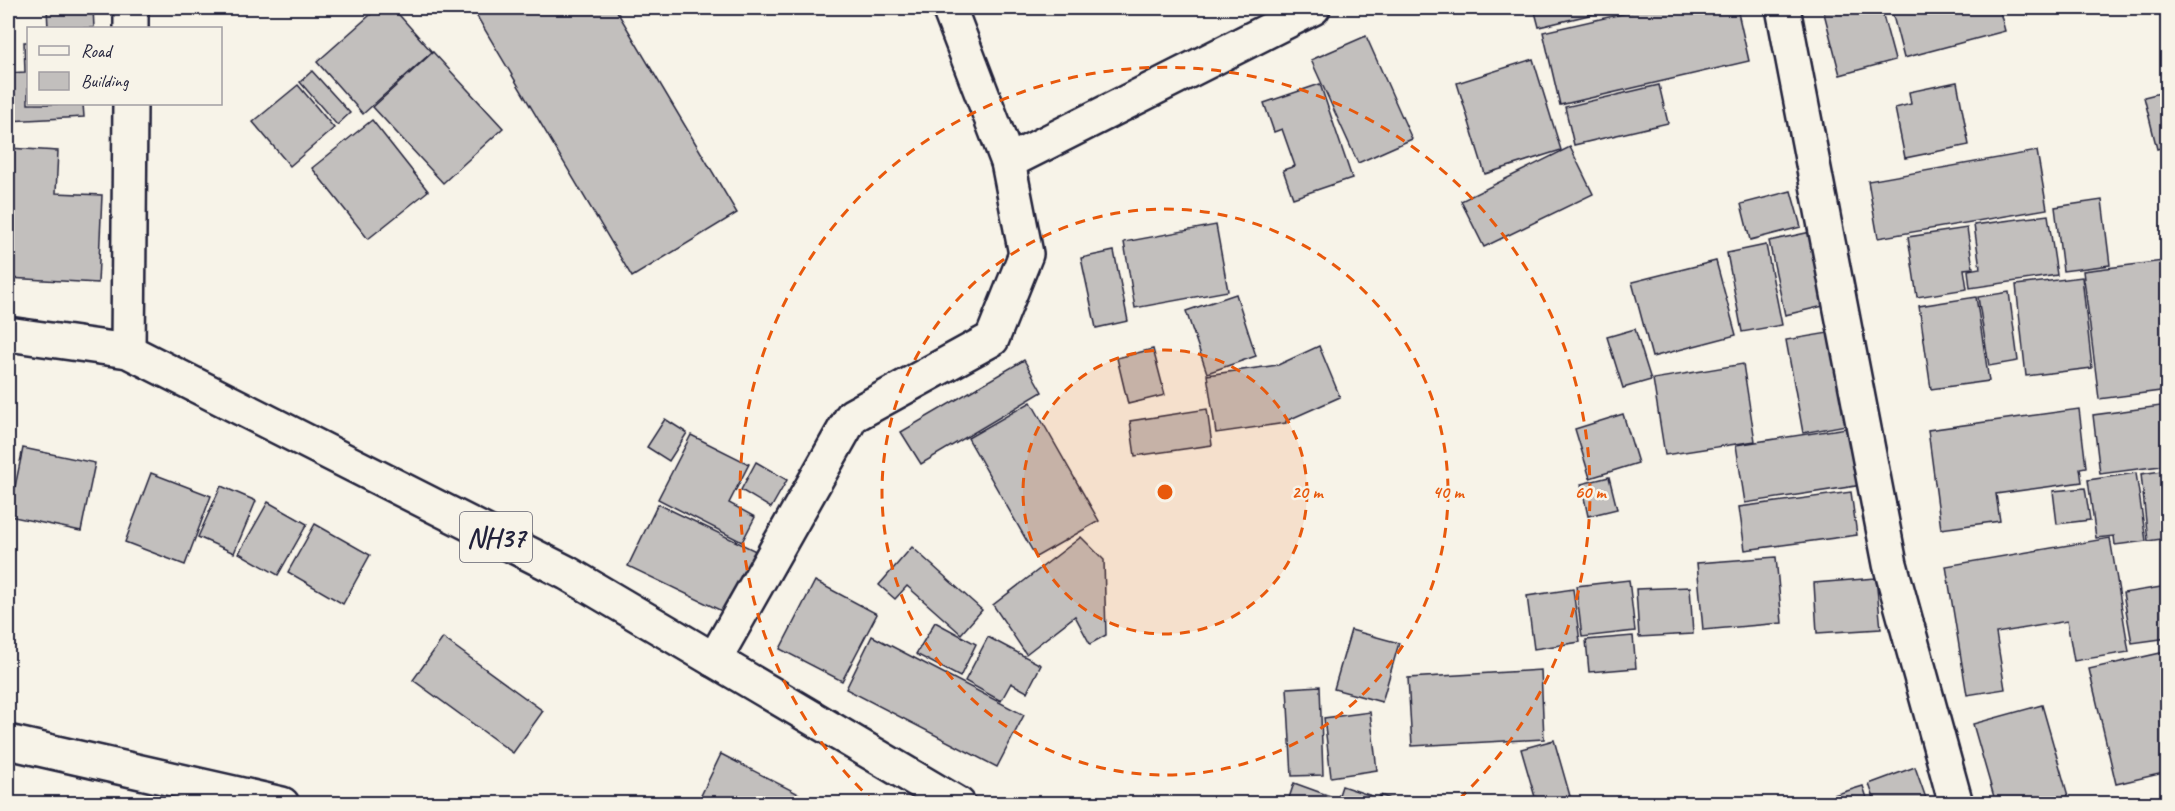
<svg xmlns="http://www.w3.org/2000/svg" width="2175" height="811" font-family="Caveat,sans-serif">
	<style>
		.building { fill: #c2bfbd; stroke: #22223b; stroke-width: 1.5 }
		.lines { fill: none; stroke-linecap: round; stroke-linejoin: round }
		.street-casing { stroke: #22223b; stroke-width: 38 }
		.secondary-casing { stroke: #22223b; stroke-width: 38 }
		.highway-casing { stroke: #22223b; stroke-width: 38 }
		.street { stroke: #f7f3e8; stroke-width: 33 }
		.secondary { stroke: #f7f3e8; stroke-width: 33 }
		.highway { stroke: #f7f3e8; stroke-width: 33 }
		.ring { fill: none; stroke: #e8590c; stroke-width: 3; stroke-dasharray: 10 8 }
		.labels { text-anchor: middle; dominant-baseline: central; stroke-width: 5; stroke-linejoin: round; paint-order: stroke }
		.shield { fill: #f7f3e8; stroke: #62616f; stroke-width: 1.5 }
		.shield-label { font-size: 28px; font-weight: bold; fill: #22223b }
		.centre { fill: #e8590c; stroke: #f7f3e8; stroke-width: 3 }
		.ring-label { font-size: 18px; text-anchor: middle; font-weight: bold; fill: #e8590c; stroke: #f7f3e8; stroke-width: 5; stroke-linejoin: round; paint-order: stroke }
	</style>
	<rect width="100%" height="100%" fill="#f7f3e8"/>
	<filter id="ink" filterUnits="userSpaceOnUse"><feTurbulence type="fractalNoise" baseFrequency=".0167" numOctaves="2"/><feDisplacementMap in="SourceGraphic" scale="12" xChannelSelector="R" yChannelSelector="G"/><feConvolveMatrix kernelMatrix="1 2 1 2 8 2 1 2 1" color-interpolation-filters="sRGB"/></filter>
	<g filter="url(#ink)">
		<g class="building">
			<polygon points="47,8 93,8 94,28 48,28"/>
			<polygon points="378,8 393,8 432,52 363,114 317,62"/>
			<polygon points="472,8 615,8 737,213 632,277"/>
			<polygon points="1534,8 1618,8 1539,27"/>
			<polygon points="1648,8 1737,8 1749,61 1560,105 1543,32"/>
			<polygon points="1827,8 1881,8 1895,60 1840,75 1823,9"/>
			<polygon points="1891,8 1999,8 2005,31 1904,58"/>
			<polygon points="1366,36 1412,139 1358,163 1311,60"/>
			<polygon points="24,42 28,42 28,104 83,104 84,117 8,121 8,73 25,72"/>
			<polygon points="433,52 503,128 443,183 373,107"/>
			<polygon points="1533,59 1561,150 1485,174 1457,83"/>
			<polygon points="312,71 350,113 337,125 300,82"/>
			<polygon points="1957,82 1969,145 1905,158 1895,108 1911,104 1909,92"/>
			<polygon points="1320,84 1352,178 1293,198 1283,170 1295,166 1282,129 1274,132 1264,103"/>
			<polygon points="298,85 334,128 290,166 253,122"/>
			<polygon points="1659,85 1668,123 1574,145 1565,107"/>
			<polygon points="2168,91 2168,146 2157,149 2144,97"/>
			<polygon points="372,120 428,191 368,239 312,168"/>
			<polygon points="1570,147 1593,194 1484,247 1461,201"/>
			<polygon points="8,148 58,151 56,193 102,195 98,283 8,278"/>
			<polygon points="2037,151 2047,209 1878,238 1868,181"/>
			<polygon points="1791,191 1801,227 1750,240 1741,204"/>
			<polygon points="2102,200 2110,265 2063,271 2055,207"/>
			<polygon points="2048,215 2057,275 1970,288 1968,270 1980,268 1974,225"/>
			<polygon points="1216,225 1228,291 1135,308 1124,242"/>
			<polygon points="1967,228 1973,268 1964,269 1967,289 1917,297 1908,237"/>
			<polygon points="1811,232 1828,305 1785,315 1769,241"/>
			<polygon points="1766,245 1782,325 1742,332 1727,253"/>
			<polygon points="1114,251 1128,321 1096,328 1081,258"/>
			<polygon points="1716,261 1736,335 1652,357 1632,282"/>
			<polygon points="2163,261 2168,295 2168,390 2099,399 2083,271"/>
			<polygon points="2082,277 2092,368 2026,376 2016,285"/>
			<polygon points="2009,292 2018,361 1989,366 1978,297"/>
			<polygon points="1236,294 1256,356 1207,373 1186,311"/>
			<polygon points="1976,297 1989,381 1931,389 1919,306"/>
			<polygon points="1635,329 1651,380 1623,388 1607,337"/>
			<polygon points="1840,331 1857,423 1803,433 1786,340"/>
			<polygon points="1319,346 1340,397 1286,421 1286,423 1216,433 1207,375 1278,365"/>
			<polygon points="1153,349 1165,395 1128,404 1117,358"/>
			<polygon points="1024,360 1042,392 921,464 901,432"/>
			<polygon points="1743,364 1755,441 1665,455 1653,379"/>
			<polygon points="1031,402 1099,521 1036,557 968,438"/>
			<polygon points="2168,405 2168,465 2100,474 2093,415"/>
			<polygon points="1207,409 1212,445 1135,456 1130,421"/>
			<polygon points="2079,409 2086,467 2080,468 2082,482 1996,494 2000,521 1941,529 1928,430"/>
			<polygon points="1623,414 1638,463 1590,478 1575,429"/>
			<polygon points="665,419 687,433 669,461 647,447"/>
			<polygon points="1853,427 1862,485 1745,503 1736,445"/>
			<polygon points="691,435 749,464 729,503 755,517 742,542 658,499"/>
			<polygon points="23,448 95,463 81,531 9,516"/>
			<polygon points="756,462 787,480 771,508 741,490"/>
			<polygon points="2168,470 2168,538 2148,541 2141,474"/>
			<polygon points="151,473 211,496 185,565 125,542"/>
			<polygon points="2136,473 2146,541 2115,545 2114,536 2096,538 2088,480"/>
			<polygon points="1609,477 1617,509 1588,516 1581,484"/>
			<polygon points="221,486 256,501 234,553 198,537"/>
			<polygon points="2085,488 2090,520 2057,524 2053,491"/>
			<polygon points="1851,492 1857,535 1745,550 1739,507"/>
			<polygon points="268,502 307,524 278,575 239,553"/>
			<polygon points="658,504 760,553 730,615 628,566"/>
			<polygon points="315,524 370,555 343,604 288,572"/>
			<polygon points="1081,537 1104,560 1106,635 1090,644 1075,616 1026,654 993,605"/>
			<polygon points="2110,538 2129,652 2074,661 2067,621 1996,633 2005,689 1967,695 1946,566"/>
			<polygon points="912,547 982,610 961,634 907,586 895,599 879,585"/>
			<polygon points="1776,557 1782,623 1703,630 1697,563"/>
			<polygon points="1876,578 1881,629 1817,633 1814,583"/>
			<polygon points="1629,580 1635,631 1582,637 1576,586"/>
			<polygon points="815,581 877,614 842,681 780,649"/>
			<polygon points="2168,586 2168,638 2132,643 2123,593"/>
			<polygon points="1690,587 1693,634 1639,637 1636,589"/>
			<polygon points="1573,589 1580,642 1534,649 1527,596"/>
			<polygon points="935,622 976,644 960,677 916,654"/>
			<polygon points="1351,630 1399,643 1382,702 1334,689"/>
			<polygon points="872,636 1024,715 997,767 846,689"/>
			<polygon points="1633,636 1636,668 1589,672 1586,640"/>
			<polygon points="988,637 1041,665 1027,692 1011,683 1001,701 965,681"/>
			<polygon points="443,638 543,711 513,753 413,680"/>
			<polygon points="2165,652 2168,663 2168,772 2116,784 2089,669"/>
			<polygon points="1541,670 1544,739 1412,746 1408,678"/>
			<polygon points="1320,686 1323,775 1292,776 1287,688"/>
			<polygon points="2042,705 2068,796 2040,804 1996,804 1973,724"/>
			<polygon points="1370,712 1377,770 1331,777 1324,718"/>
			<polygon points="1554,740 1572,803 1537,804 1521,749"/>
			<polygon points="721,754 818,804 697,804"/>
			<polygon points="1915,767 1928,804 1876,804 1869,784"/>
			<polygon points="1294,783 1330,796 1328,804 1287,804"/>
			<polygon points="1342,786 1372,796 1370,804 1336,804"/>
			<polygon points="1863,786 1869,804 1805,804"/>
			<polygon points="1380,795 1404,804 1377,804"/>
		</g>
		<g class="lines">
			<g class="street-casing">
				<g id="street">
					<polyline points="1783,8 1890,564 1956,804"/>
					<polyline points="131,28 131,8"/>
					<polyline points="1008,162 1313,8"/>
					<polyline points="128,351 130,104"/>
					<polyline points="714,660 852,416 992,339 1026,254 1008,162 949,8"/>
				</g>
			</g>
			<g class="secondary-casing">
				<polyline id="secondary" points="8,742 282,804"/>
			</g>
			<g class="highway-casing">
				<polyline id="highway" points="8,334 128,351 567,573 958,804"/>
			</g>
			<use href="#street" class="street"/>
			<use href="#secondary" class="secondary"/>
			<use href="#highway" class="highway"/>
		</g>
	</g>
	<circle cx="1165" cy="492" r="142" fill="#e8590c" fill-opacity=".12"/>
	<g class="ring">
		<circle cx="1165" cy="492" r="142"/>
		<circle cx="1165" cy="492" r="283"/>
		<path d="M875 803A425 425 0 1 1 1455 803"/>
	</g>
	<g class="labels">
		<rect class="shield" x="460" y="512" width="72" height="50" rx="4.5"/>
		<g class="shield-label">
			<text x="496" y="537">NH37</text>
		</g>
	</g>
	<circle cx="1165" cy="492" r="9" class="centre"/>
	<g class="ring-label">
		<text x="1307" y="498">20 m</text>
		<text x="1448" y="498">40 m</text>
		<text x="1590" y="498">60 m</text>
	</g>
	<rect width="2175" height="811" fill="none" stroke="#f7f3e8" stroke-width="30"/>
	<rect x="15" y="15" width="2145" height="781" fill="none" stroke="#22223b" stroke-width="2" filter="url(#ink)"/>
	<rect x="27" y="27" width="195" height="78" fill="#f7f3e8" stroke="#a29fa3" stroke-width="1.5"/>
	<rect x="39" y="46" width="30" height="9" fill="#f7f3e8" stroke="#a29fa3" stroke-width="1.5"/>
	<text x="81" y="57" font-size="18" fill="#22223b">Road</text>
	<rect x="39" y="72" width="30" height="18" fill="#c2bfbd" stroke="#a29fa3" stroke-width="1.5"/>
	<text x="81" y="87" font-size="18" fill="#22223b">Building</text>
</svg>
